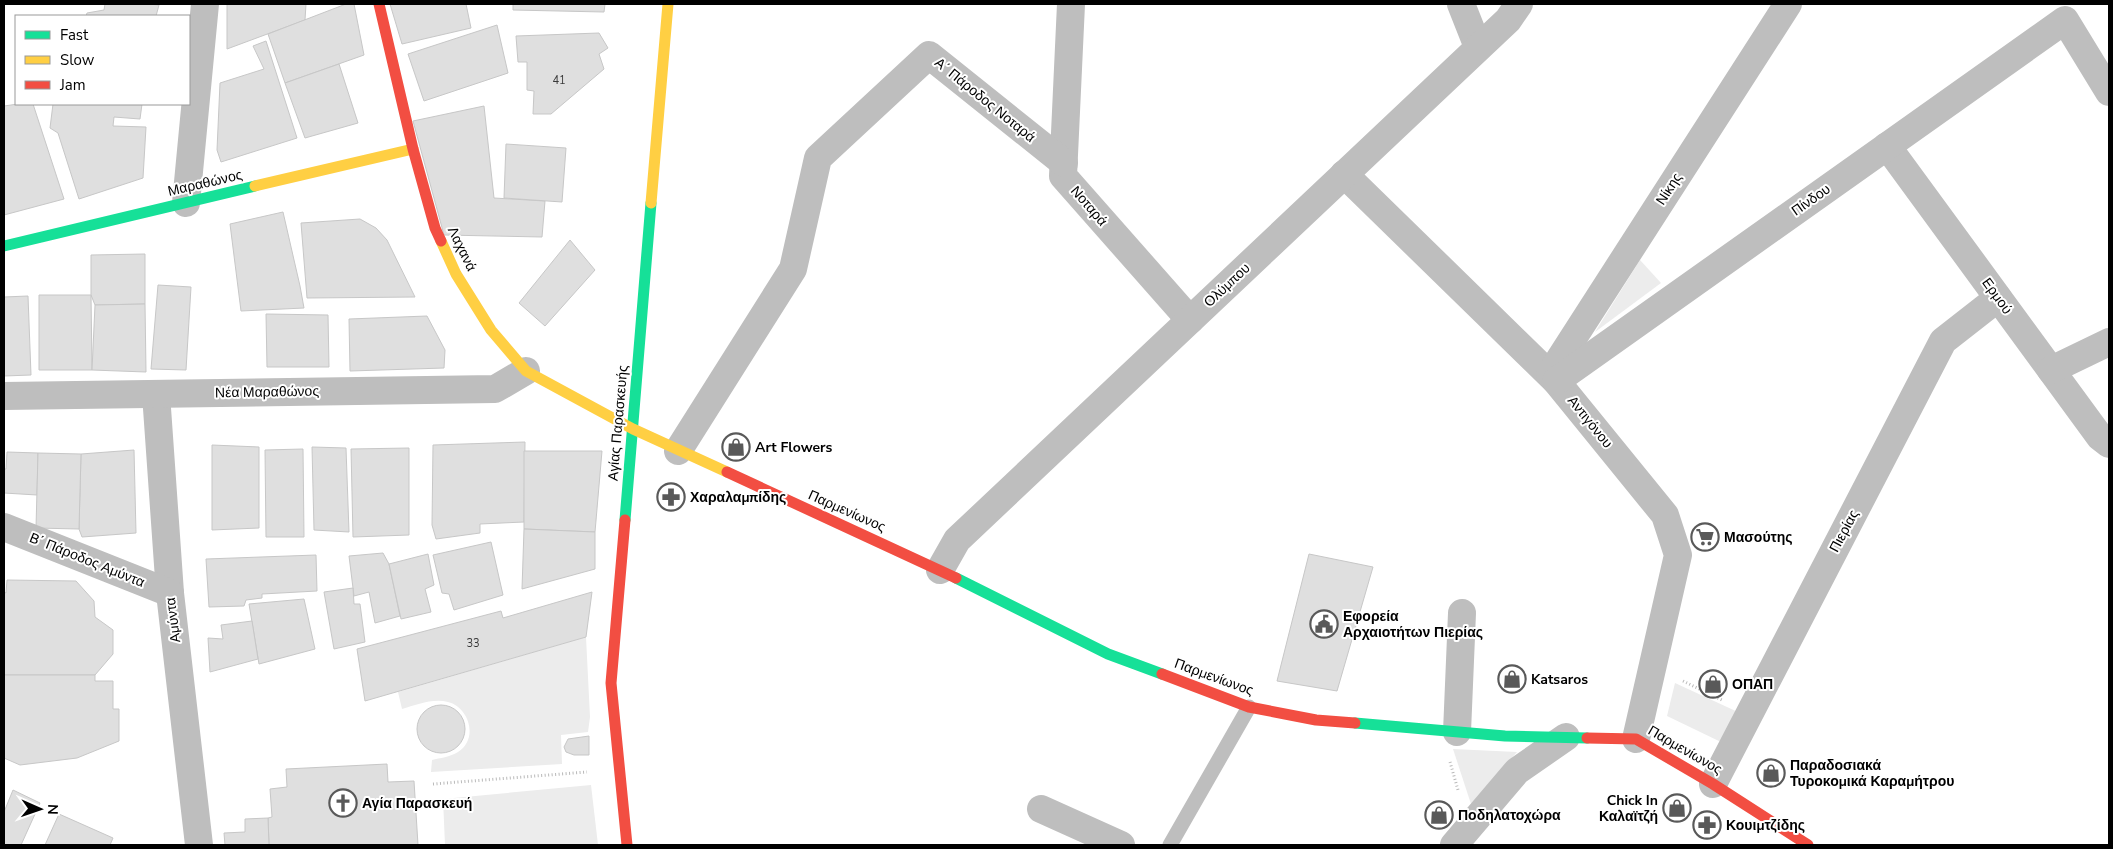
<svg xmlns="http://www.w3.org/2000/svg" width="2113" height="849" font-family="'Nunito Sans',sans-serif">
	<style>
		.green { fill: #ececec }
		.building { fill: #dfdfdf; stroke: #c7c7c7 }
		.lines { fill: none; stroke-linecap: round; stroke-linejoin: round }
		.path { stroke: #b9b9b9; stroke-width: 3; stroke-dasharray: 1 2.5; stroke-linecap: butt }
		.lane { stroke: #bebebe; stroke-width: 15 }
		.street { stroke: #bebebe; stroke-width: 28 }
		.fast { stroke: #16e098; stroke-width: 11 }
		.slow { stroke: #ffcf43; stroke-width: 11 }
		.jam { stroke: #f24e42; stroke-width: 11 }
		.labels { text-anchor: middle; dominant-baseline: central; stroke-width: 4; stroke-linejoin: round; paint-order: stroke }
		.number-label { font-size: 11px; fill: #383838 }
		.street-label { font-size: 14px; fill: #000; stroke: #fff }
		.poi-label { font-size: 14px; font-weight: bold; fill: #000; stroke: #fff; text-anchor: start }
	</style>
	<rect width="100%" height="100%" fill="#fff"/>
	<g class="green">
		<polygon points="1640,260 1661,283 1595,332"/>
		<path d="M586,637L590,717L588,732L561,735L562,764L431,772L432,760C440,758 450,757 458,752C479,739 469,707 448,702C433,698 416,705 402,709L398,692Z"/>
		<polygon points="1675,683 1740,713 1723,743 1667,716"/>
		<polygon points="1453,749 1517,752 1471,804"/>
		<polygon points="591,785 598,845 445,845 443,799"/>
	</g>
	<g class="building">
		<polygon points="105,4 149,4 159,5 156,16 86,16 87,13 104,10"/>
		<polygon points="227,4 306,4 305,20 227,49"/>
		<polygon points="346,4 354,4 364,55 285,83 268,34"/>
		<polygon points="390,4 466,4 471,28 402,44"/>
		<polygon points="513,4 605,4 604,12 513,10"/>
		<polygon points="497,25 508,73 424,101 408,54"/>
		<polygon points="599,33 608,48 599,54 604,69 551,114 533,114 534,91 527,90 527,62 518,62 516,36"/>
		<polygon points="266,41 297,138 221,162 217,150 220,83 264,69 253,46"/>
		<polygon points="339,64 358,123 305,138 285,83"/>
		<polygon points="18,104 33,104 64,199 4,215 4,106"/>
		<polygon points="53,104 142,104 140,119 114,117 113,126 146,127 143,178 79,199 58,133 50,128"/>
		<polygon points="484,106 494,198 545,201 542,237 444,235 413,121"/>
		<polygon points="506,144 566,148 562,202 504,198"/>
		<polygon points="283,212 300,286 304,308 241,311 230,224"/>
		<polygon points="360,219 376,228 387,240 415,297 307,298 301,223"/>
		<polygon points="570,240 595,270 545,326 519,303"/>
		<polygon points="145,254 145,304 95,305 91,295 91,255"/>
		<polygon points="158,285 191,287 186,370 151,369"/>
		<polygon points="39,295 91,295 92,370 39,370"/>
		<polygon points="28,296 31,375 4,376 4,297"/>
		<polygon points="145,304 146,372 92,370 95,305"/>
		<polygon points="266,314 328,315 329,367 267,367"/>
		<polygon points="427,316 445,350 444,368 350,371 349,319"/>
		<polygon points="525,442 524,522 480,524 480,533 436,539 432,525 433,445"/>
		<polygon points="212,445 259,447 259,528 212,530"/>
		<polygon points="312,447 346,448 349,532 314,530"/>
		<polygon points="409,448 409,535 353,537 351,449"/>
		<polygon points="303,449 304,537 266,537 265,450"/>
		<polygon points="134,450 136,533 82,537 79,529 81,454"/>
		<polygon points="524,451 602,451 595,532 524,529"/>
		<polygon points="7,452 38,453 37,495 4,493 4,469 6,469"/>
		<polygon points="38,453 81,454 79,529 36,528"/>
		<polygon points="524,529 595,532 595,569 522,589"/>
		<polygon points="491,542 503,595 454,610 449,594 442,593 433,555"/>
		<polygon points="383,553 389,564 400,616 375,623 369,592 354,596 349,556"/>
		<polygon points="428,554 434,585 425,589 431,612 401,619 389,564"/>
		<polygon points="1309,554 1373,567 1337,691 1277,681"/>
		<polygon points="316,555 317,591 262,594 262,598 246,600 244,606 209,607 206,559"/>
		<polygon points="7,580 76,581 94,601 95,617 113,630 113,654 95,675 4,675 4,592 6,593"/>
		<polygon points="353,588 354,604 360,604 365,642 334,649 324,592"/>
		<polygon points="592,592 586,637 365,701 357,649 501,611 503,618"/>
		<polygon points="304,599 315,649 259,664 249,604"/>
		<polygon points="252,621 258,659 210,672 208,638 223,639 221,625"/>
		<polygon points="4,675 95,675 95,681 113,681 113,709 119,709 119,741 77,758 20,765 4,758"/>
		<circle cx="441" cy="729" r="24"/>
		<polygon points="589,736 589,755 574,755 566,752 564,747 568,739"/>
		<polygon points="387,764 388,782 414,781 418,845 269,845 268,818 272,817 270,789 287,787 286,769"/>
		<polygon points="13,790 40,803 21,845 4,845 4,812"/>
		<polygon points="59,814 113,838 110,845 45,845"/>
		<polygon points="268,818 269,845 225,845 224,833 245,832 245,819"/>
	</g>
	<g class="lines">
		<g class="path">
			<polyline points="1683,681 1722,700"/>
			<polyline points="1450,762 1458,790"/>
			<polyline points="433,784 587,772"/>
		</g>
		<polyline class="lane" points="1170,845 1249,707"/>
		<g class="street">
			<polyline points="1071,4 1063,176 1190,320"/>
			<polyline points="1461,4 1478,47"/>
			<polyline points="1887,146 2100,437 2109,444"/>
			<polyline points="1344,174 1556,381 1665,515 1678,555 1636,739"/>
			<polyline points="186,203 205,4"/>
			<polyline points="2051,370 2109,342"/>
			<polyline points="1550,374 1788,4"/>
			<polyline points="1556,381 2065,20 2109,92"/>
			<polyline points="156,394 170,593 199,845"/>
			<polyline points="4,396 495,389 526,371"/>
			<polyline points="678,451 793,269 818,158 929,55 1064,163"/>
			<polyline points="4,527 170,593"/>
			<polyline points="940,570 957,540 1508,20 1519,4"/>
			<polyline points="1457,732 1462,613"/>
			<polyline points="1713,784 1943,341 1998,298"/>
			<polyline points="1041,809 1121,845"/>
			<polyline points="1454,845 1517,771 1566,737"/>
		</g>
		<g class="fast">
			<polyline points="4,246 255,186"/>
			<polyline points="625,520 651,203"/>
			<polyline points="956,578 1108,654 1162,674"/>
			<polyline points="1355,723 1505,736 1587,738"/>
		</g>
		<g class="slow">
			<polyline points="255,186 413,149"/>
			<polyline points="651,203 668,4"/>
			<polyline points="441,241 456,274 491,330 526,371 633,429 727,472"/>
		</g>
		<g class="jam">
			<polyline points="379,4 413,149 435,228 441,241"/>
			<polyline points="727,472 956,578"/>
			<polyline points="625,520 611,683 627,845"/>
			<polyline points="1162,674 1249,707 1316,720 1355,723"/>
			<polyline points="1587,738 1636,739 1713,784 1808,845"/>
		</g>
	</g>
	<defs>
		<g id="shop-ring" transform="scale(1.4375)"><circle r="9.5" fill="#fff" stroke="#595959" stroke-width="1.5"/><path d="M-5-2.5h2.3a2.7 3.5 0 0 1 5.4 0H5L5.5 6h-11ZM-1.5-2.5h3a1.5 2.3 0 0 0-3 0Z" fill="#595959"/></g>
		<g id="pharmacy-ring" transform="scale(1.4375)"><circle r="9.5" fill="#fff" stroke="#595959" stroke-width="1.5"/><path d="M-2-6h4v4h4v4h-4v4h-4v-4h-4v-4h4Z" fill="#595959"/></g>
		<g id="supermarket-ring" transform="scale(1.4375)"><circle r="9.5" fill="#fff" stroke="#595959" stroke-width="1.5"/><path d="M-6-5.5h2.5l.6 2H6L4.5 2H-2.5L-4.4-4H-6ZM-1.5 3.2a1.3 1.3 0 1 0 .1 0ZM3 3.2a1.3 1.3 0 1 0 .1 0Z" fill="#595959"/></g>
		<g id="civic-ring" transform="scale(1.4375)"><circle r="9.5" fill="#fff" stroke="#595959" stroke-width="1.5"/><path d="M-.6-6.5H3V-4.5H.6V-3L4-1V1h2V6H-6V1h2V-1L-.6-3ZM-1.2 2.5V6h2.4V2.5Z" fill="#595959"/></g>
		<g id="church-ring" transform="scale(1.4375)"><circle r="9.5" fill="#fff" stroke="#595959" stroke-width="1.5"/><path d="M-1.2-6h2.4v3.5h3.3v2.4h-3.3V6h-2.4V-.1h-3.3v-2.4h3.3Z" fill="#595959"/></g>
	</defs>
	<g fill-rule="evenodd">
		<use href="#shop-ring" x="736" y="447"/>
		<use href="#pharmacy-ring" x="671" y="497"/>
		<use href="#supermarket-ring" x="1705" y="537"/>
		<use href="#civic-ring" x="1324" y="624"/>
		<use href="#shop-ring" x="1512" y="679"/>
		<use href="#shop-ring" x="1713" y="684"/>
		<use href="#shop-ring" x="1771" y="773"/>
		<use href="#church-ring" x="343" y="803"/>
		<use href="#shop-ring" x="1677" y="808"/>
		<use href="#shop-ring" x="1439" y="815"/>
		<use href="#pharmacy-ring" x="1707" y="825"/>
	</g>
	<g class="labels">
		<g class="number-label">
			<text x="559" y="80">41</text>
			<text x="473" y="643">33</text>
		</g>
		<g class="street-label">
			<text transform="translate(985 100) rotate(39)">Α΄ Πάροδος Νοταρά</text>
			<text transform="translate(205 183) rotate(-13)">Μαραθώνος</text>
			<text transform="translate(1669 189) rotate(-57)">Νίκης</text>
			<text transform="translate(1811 200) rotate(-35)">Πίνδου</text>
			<text transform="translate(1089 206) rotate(49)">Νοταρά</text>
			<text transform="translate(462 249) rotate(64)">Λαχανά</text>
			<text transform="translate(1227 285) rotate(-43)">Ολύμπου</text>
			<text transform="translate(1997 296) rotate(54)">Ερμού</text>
			<text transform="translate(267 392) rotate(-1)">Νέα Μαραθώνος</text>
			<text transform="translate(1590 422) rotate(51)">Αντιγόνου</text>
			<text transform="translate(618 423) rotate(-85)">Αγίας Παρασκευής</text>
			<text transform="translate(847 511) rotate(24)">Παρμενίωνος</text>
			<text transform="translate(1844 531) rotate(-62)">Πιερίας</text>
			<text transform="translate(87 560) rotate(22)">Β΄ Πάροδος Αμύντα</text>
			<text transform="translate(173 620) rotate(-97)">Αμύντα</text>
			<text transform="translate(1214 677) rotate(20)">Παρμενίωνος</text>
			<text transform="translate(1685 750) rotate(30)">Παρμενίωνος</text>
		</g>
		<g class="poi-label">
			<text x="755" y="447">Art Flowers</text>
			<text x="690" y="497">Χαραλαμπίδης</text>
			<text x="1724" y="537">Μασούτης</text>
			<text x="1343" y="616">Εφορεία<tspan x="1343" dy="16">Αρχαιοτήτων Πιερίας</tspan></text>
			<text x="1531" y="679">Katsaros</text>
			<text x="1732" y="684">ΟΠΑΠ</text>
			<text x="1790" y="765">Παραδοσιακά<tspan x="1790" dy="16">Τυροκομικά Καραμήτρου</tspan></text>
			<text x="1658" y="800" text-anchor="end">Chick In<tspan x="1658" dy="16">Καλαϊτζή</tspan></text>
			<text x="362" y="803">Αγία Παρασκευή</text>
			<text x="1458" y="815">Ποδηλατοχώρα</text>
			<text x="1726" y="825">Κουιμτζίδης</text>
		</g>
	</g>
	<rect width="2113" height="849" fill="none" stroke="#000000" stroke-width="10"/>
	<rect x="15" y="15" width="175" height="90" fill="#ffffff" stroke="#999999"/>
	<rect x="25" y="31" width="25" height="8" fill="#16e098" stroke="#999999"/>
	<text x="60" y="40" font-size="15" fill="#000000">Fast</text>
	<rect x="25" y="56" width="25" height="8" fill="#ffcf43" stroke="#999999"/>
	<text x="60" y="65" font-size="15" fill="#000000">Slow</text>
	<rect x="25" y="81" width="25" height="8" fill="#f24e42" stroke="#999999"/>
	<text x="60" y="90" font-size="15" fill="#000000">Jam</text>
	<g transform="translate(40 809) rotate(92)" stroke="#ffffff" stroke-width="4" paint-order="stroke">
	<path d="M0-4L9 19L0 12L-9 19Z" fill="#000000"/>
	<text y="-8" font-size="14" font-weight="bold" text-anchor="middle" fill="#000000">N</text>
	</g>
</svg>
